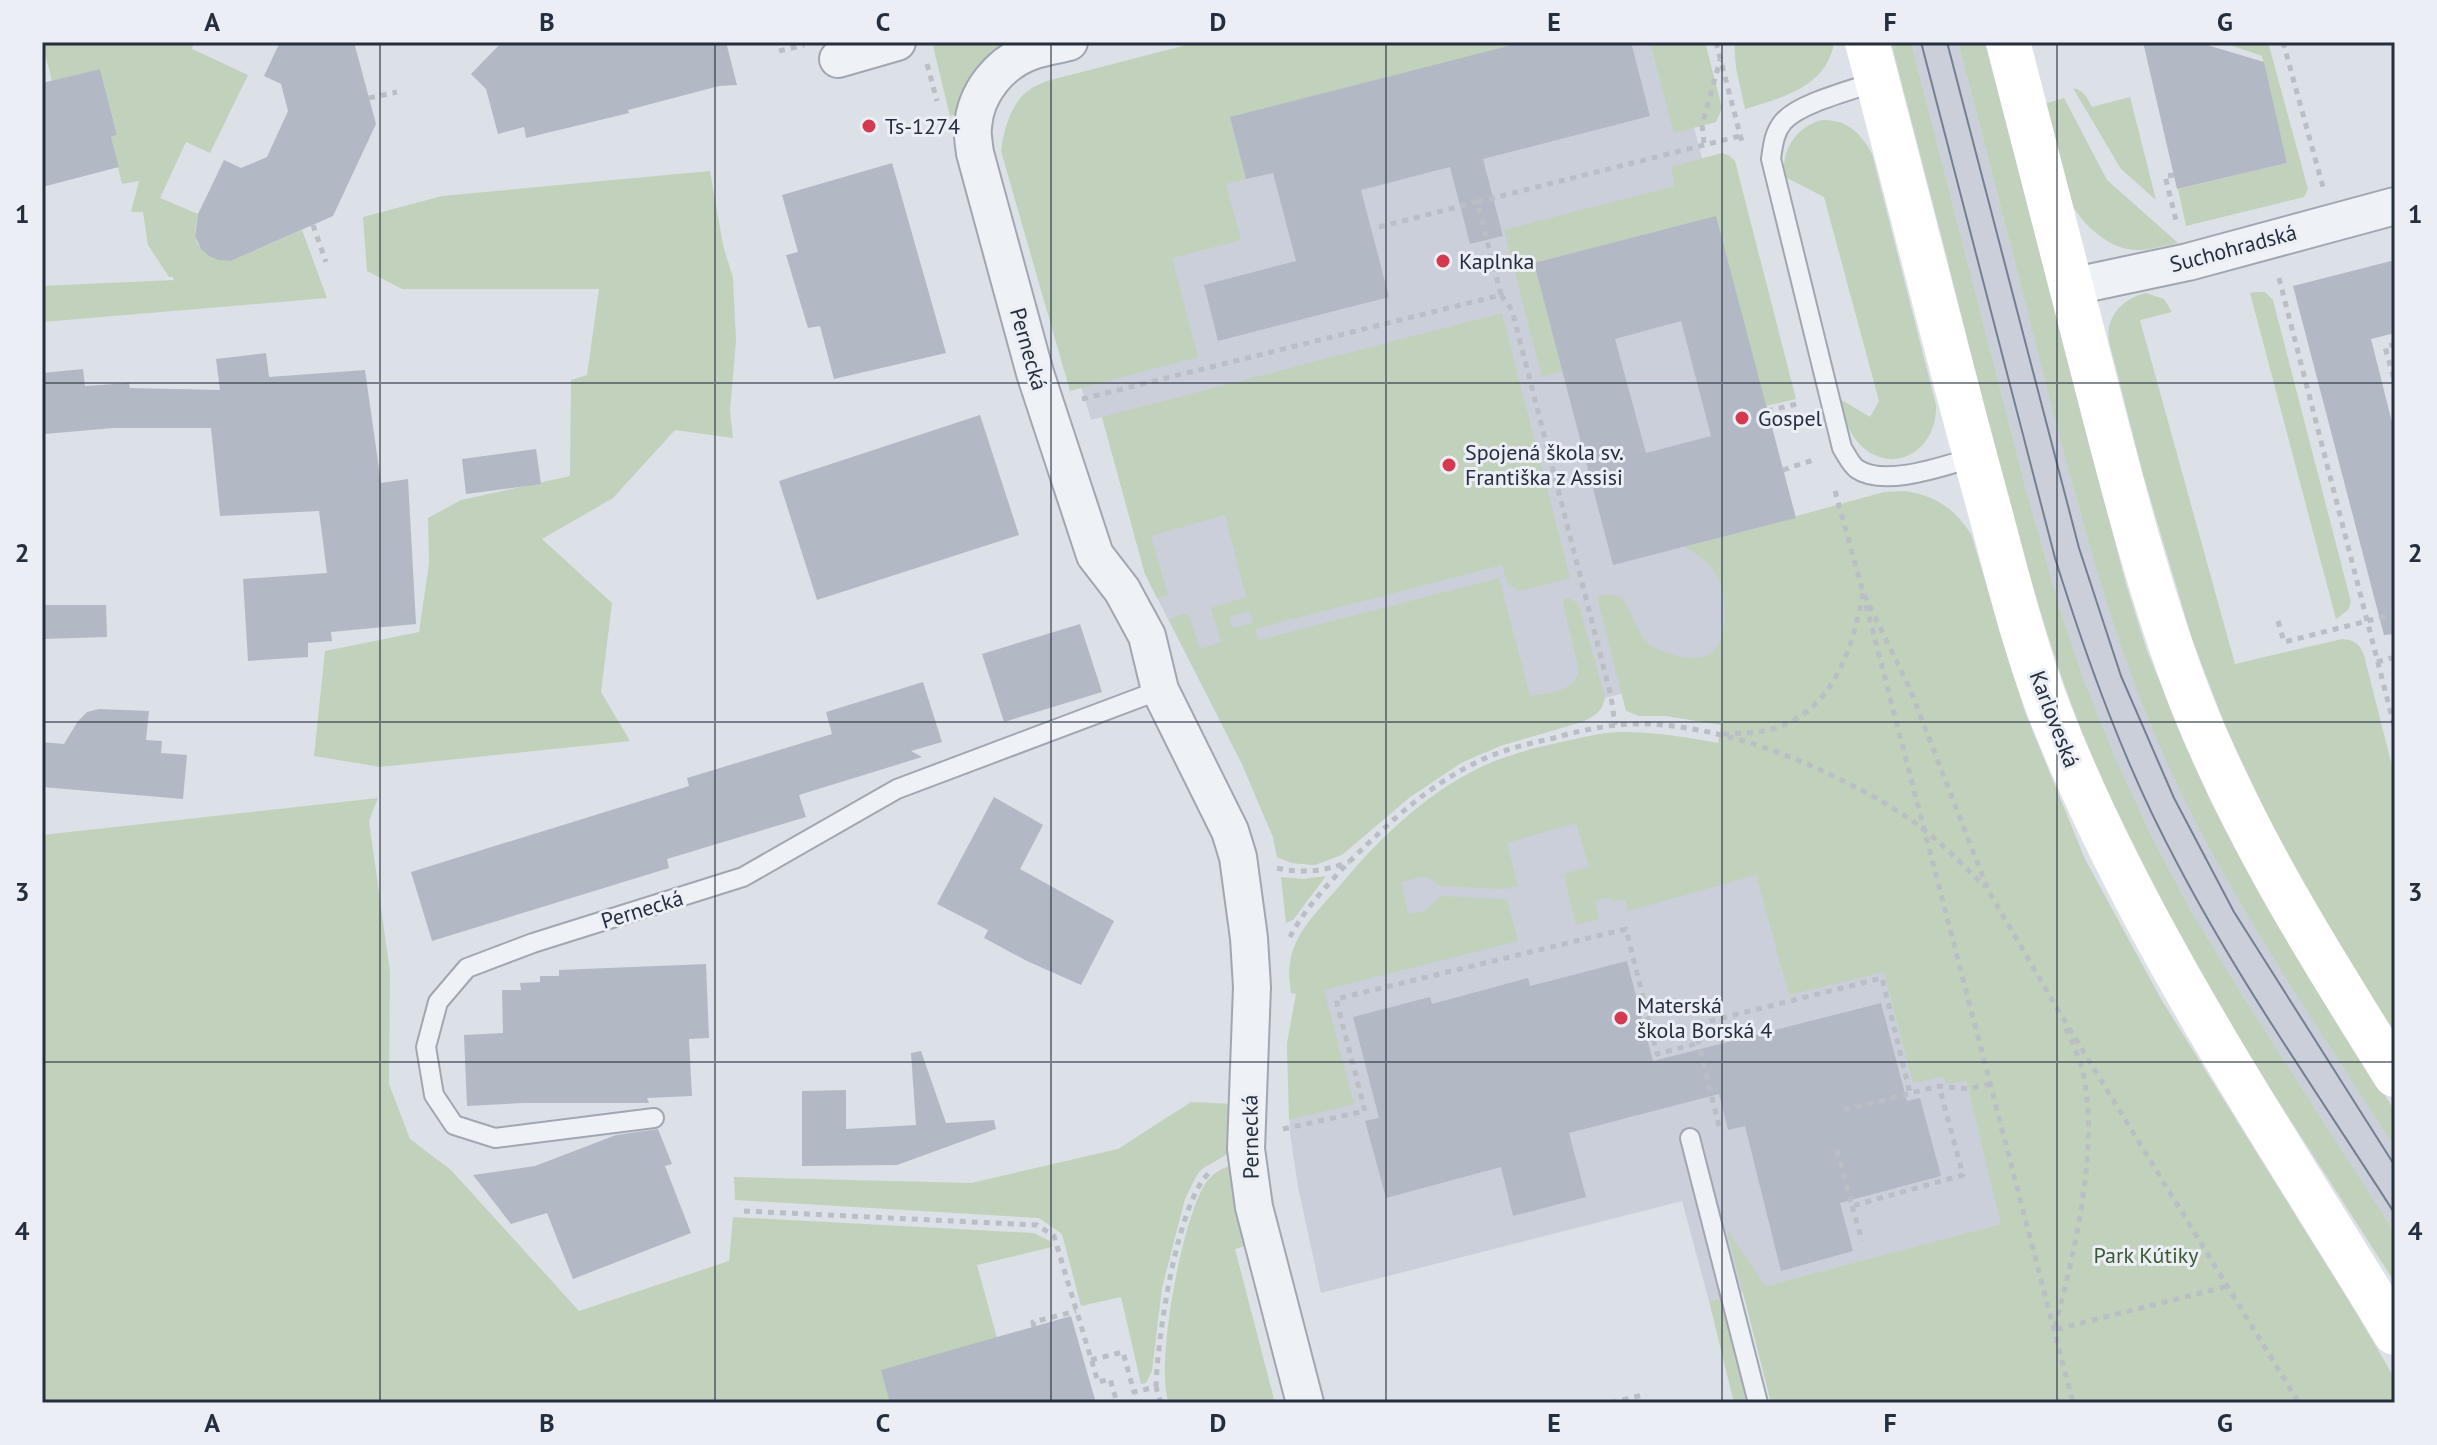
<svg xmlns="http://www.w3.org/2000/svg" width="2437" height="1445" font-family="'PT Sans',sans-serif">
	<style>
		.built { fill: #cacfd9 }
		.green { fill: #c2d1bc; fill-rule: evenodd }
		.building { fill: #b3b9c4; fill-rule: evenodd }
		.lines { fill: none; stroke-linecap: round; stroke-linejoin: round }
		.lane-casing { stroke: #a1a7b1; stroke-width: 22 }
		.street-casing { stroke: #a1a7b1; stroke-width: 40 }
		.path { stroke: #babec5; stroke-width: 5; stroke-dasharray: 6 6; stroke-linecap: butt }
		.lane { stroke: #eef1f5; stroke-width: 18 }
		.street { stroke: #eef1f5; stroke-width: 36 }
		.secondary { stroke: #fff; stroke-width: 44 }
		.tram { stroke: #747f91; stroke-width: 2 }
		.grid { fill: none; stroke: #252e3d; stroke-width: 2; stroke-opacity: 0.55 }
		.poi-dot { fill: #d43950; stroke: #ebeff5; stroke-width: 3 }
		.labels { text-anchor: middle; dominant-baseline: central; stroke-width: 6; stroke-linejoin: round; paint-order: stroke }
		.poi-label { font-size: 22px; fill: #252e3d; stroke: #ebeff5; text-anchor: start }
		.street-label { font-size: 22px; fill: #252e3d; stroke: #ebeff5 }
		.park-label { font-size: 22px; fill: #395a32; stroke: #ebeff5 }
		.neatline { fill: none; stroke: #252e3d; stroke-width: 3 }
		.grid-label { font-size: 26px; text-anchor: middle; font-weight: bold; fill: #252e3d }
	</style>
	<rect width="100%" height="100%" fill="#dce0e7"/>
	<g class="built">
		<polygon points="1349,42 1672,42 1795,517 1824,509 1846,610 1625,693 1600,699 1467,748 1315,865 1292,863 1277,857 1273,837 1242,764 1145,574 1102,417 1091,420 1005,132"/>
		<polygon points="1911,42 1958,42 2079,508 2128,665 2151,726 2191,811 2224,874 2256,928 2395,1148 2395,1233 2239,990 2190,909 2152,837 2116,759 2084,680 2060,609 2026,489"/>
		<polygon points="1454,798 1910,855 2002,1224 1709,1301 1682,1201 1321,1293 1298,1187 1290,1133 1287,1043"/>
	</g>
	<g class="green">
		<path d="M42,42H194L192,49L248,75L210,153L186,142L160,198L198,214C197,220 195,228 195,234C197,253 215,260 231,261L302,230L327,298L42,322V286L174,280L173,277H169L148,245L143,212H131L139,181L122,184L111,137L117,135L100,69L52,81Z"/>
		<polygon points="948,42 1026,42 961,113 950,116 933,46"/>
		<path d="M1198,42H1524L1230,117L1246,179L1226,184L1241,240L1172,258L1198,357L1070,391L1001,151C1003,131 1012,101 1029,90C1034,86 1041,84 1047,81Z"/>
		<polygon points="1650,42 1705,42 1722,108 1716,122 1674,133"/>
		<path d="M1734,42H1834C1828,86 1782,98 1745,109L1736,68Z"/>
		<path d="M1891,42H1911L2026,489L2060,609L2084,680L2116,759L2152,837L2190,909L2239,990L2395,1233V1283C2286,1110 2164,939 2088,748C2038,622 2005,489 1972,358C1946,252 1918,147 1891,42Z"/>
		<path d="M1958,42H1985L2126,584L2147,651L2211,802L2253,882L2323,998L2395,1111V1148C2308,1010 2212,875 2150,723C2106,615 2077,501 2047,388C2018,273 1988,157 1958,42Z"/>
		<polygon points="2221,42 2268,42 2308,189 2304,197 2186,226 2178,189 2287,163 2262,56"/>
		<path d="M2073,88C2084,90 2087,98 2092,107L2130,97L2156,200L2121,169Z"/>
		<path d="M2064,98L2107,180L2178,243C2166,245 2151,250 2139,250C2113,251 2087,229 2074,208L2044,104Z"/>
		<path d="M1822,120C1847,119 1861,133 1872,154L1936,405C1938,452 1889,480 1856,440C1847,429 1844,413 1840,399L1870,417L1879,401L1824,197L1785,177C1780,152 1796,126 1822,120Z"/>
		<polygon points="1722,153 1730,156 1735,161 1796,399 1766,406 1716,216 1534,263 1562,371 1542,377 1504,230 1675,186 1671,167"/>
		<polygon points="710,171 723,245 733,278 736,341 730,410 733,438 675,430 613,498 542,539 612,603 601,692 630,741 380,767 314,756 325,651 419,632 429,564 428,518 461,500 570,476 571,380 587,375 599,289 402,289 367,271 363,217 442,196"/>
		<polygon points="2256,292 2265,292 2273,300 2351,602 2348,610 2336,619 2250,293"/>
		<path d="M2146,293L2164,299L2172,312L2140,320L2235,664L2342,639C2354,640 2359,643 2364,655L2395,778V1035L2292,867L2226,728L2192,639L2143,474L2109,341C2105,317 2123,298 2146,293Z"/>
		<path d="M1502,313L1570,578L1519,591L1508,584L1502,565L1255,629L1259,640L1499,578L1530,696C1548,693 1575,692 1579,670L1563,604L1564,599L1569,598L1579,605L1605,698C1602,712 1595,716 1582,722L1500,746L1461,763L1409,798L1342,855L1315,865L1292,863L1277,857L1273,837L1242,764L1169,620L1181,614H1189L1200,649L1221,642L1211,608L1246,597L1225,515L1151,536L1168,595L1157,598L1145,574L1102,417ZM1250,611L1253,623L1232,628L1229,617Z"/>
		<path d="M1905,491C1936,496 1954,508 1971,534L2025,712L2085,859L2161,999L2354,1309L2395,1379V1403H1771L1727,1230L1766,1286L2001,1224L1966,1080L1946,1084L1944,1076L1913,1083L1884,972L1789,995L1756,875L1628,911L1625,899L1612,902L1611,897L1595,901L1599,919L1576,925L1564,874L1589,867L1576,823L1507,843L1518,886L1505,889L1441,886L1428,878L1420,877L1401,882L1408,914L1424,911L1441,896L1507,899L1518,941L1324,990L1354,1104L1289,1120L1287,1043L1296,994L1291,993C1290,984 1288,973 1290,963C1294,931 1322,907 1342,883C1385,832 1439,781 1503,758C1523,751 1542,746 1562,742C1581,738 1602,732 1622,732C1655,732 1686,737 1718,743L1721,725L1665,716H1639L1626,711L1597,597L1609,594L1621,597C1631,610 1635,627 1645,640C1653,649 1666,653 1678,656C1691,659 1710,659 1717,647C1729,626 1727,587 1713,569C1705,559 1695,553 1684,547L1884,492Z"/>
		<polygon points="378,798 369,821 390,972 389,1084 410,1139 451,1170 579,1311 729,1261 733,1217 1034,1233 1050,1241 1052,1247 977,1265 997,1338 890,1403 42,1403 42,835"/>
		<polygon points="1326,876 1293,920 1286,923 1281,877 1303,879"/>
		<polygon points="1191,1102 1233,1104 1229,1153 1202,1169 1197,1175 1185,1199 1162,1288 1152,1371 1146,1383 1141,1384 1121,1297 1081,1306 1062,1234 1039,1218 735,1200 734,1177 971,1183 1118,1149"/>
		<path d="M1234,1165L1251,1244L1235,1249L1275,1403H1169C1154,1368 1183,1210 1208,1180C1215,1172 1224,1167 1234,1165Z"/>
		<polygon points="1721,1298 1747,1403 1734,1403 1709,1301"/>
	</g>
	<g class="building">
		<polygon points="280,42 354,42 376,124 333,216 231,261 219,260 209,256 201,249 195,236 198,214 224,160 241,168 267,157 288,111 281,84 264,76"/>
		<polygon points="502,42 726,42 737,85 719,86 628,110 629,113 526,138 524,127 498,134 486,89 471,74"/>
		<polygon points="1524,42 1631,42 1650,116 1483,159 1503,236 1470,244 1450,167 1361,190 1389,297 1218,341 1204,285 1296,261 1273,173 1246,179 1230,117"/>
		<polygon points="2143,42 2197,42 2264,62 2287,163 2177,189"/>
		<polygon points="100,69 117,135 111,137 119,167 42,187 42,83"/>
		<polygon points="892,163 946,353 834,379 820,326 808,328 786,255 798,252 782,195"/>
		<path d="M1716,216L1796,518L1613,565L1534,263ZM1681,321L1711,436L1646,453L1615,339Z"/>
		<polygon points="2395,260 2395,333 2371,339 2395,434 2395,634 2384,635 2293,286"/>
		<polygon points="266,353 269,377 365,370 381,483 408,479 416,624 331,632 332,641 308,643 308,657 248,661 243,579 327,573 319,511 220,516 211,428 113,428 45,434 42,373 83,369 85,386 129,383 130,388 220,390 216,359"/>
		<polygon points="980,415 1019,535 817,600 779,481"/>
		<polygon points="536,449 541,484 466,494 462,459"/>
		<polygon points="42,605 106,605 107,637 42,639"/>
		<polygon points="1080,624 1102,692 1004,722 982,654"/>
		<polygon points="923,682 942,742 911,751 922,757 799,795 806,817 667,859 669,868 432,941 411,872 689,786 687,778 832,734 826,712"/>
		<polygon points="99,709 149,711 146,740 162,741 161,753 187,755 183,799 42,787 42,742 64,744 78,721 87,712"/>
		<polygon points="994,797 1043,825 1020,869 1114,921 1081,985 1027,961 984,938 988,930 937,904"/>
		<polygon points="1627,961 1653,1061 1881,1003 1907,1101 1920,1098 1941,1176 1840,1203 1853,1251 1781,1271 1745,1126 1728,1130 1719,1094 1569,1133 1586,1197 1513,1216 1501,1167 1386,1198 1365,1121 1379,1118 1353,1017 1430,997 1432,1004 1528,978 1530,986"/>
		<polygon points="706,964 709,1038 689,1039 692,1096 647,1098 649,1103 524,1103 467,1106 464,1035 503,1033 502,990 521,990 520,983 540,982 540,976 559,976 559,970"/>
		<polygon points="921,1051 946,1123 994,1120 996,1129 897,1165 802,1166 802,1091 846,1090 846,1129 916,1125 911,1053"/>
		<polygon points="658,1129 672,1164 665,1166 691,1233 573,1279 547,1213 511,1224 473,1175 535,1166 616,1135"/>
		<polygon points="1071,1316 1096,1403 890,1403 881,1370"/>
	</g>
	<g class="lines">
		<g class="lane-casing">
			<g id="lane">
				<path d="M1878,81C1853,90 1799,103 1783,122C1774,133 1773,145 1771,159L1842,448C1846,454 1851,465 1857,469C1885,488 1946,465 1975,457"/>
				<polyline points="654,1118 495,1138 454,1125 434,1095 426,1047 438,1002 467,968 533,943 743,877 897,789 1160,690"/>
				<polyline points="1690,1138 1758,1403"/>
			</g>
		</g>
		<g class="street-casing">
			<g id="street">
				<path d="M1069,42C1057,45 1044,47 1032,51C1000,62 975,93 973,127C972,135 974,144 975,153L1035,373L1095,555L1122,590L1147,636L1160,690L1230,831L1238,857L1249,938L1252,987L1246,1149L1254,1207L1305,1403"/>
				<polyline points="838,59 897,42"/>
				<polyline points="2070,287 2188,262 2395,206"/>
			</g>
		</g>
		<g class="path">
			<polyline points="1716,42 1742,142"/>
			<polyline points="2283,42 2323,187"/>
			<polyline points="779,51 804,45"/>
			<polyline points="927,64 937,101"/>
			<polyline points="369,98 397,92"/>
			<polyline points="1704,143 1702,125 1720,60"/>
			<polyline points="2174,175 2165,176 2177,224"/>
			<polyline points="313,225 326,262"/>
			<polyline points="1379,227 1477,202"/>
			<polyline points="2279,278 2395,729"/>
			<polyline points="1501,295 1512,310 1611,696 1615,725"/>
			<polyline points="2395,344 2385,347 2395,383"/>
			<polyline points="1082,399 1501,295 1477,202 1740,136"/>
			<polyline points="1767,411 1801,403"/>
			<polyline points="1783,470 1816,459"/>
			<polyline points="1835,491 1863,592 1910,689 1988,890 2061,1015 2299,1403"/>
			<polyline points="1866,605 2073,1403"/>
			<polyline points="2278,621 2284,642 2395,614"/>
			<polyline points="2377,662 2395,657"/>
			<path d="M1723,734C1739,733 1756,734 1772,729C1833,712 1853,648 1863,593"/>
			<path d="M1277,868C1303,874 1324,871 1349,862"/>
			<path d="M1290,937C1307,903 1348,862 1376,836C1411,802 1455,768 1501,752C1518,746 1536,742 1554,738C1585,729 1616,723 1649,724C1707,727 1765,745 1818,769C1855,786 1891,804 1923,829C1945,846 1965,867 1985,887"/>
			<path d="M2066,1028C2071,1039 2076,1051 2080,1062C2103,1138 2074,1255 2054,1330L2228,1286"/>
			<polyline points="1844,1110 1939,1086 1968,1089 1990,1084"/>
			<polyline points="1719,1126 1694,1025 1882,978 1910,1093"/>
			<polyline points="1283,1129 1365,1111 1336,999 1626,929 1657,1054 1699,1043"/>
			<polyline points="1837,1150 1852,1206 1963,1175 1939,1086"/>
			<polyline points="1852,1206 1862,1241"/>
			<polyline points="744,1211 1037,1225 1054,1236 1098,1382 1110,1379 1117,1403"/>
			<polyline points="1034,1327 1033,1322 1076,1311"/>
			<polyline points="1091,1360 1123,1352 1134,1392 1156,1387 1161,1403"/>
			<path d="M1156,1387C1157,1341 1177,1199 1211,1171"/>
			<polyline points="1611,1403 1646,1394"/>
		</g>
		<use href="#lane" class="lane"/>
		<use href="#street" class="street"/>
		<g class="secondary">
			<path d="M1867,42C1907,192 1944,343 1985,493C2005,566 2022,640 2049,710C2136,932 2272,1130 2395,1333"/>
			<path d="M2008,42C2039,161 2069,280 2100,399C2125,496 2151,594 2186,688C2238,825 2317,951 2395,1075"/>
		</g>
		<g class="tram">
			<path d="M1921,42L2055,558C2088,663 2125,766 2177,863C2241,985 2321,1098 2395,1214"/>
			<polyline points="1947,42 2079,548 2121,676 2174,798 2234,912 2395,1166"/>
		</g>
	</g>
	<path class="grid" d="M380,42V1403M715,42V1403M1051,42V1403M1386,42V1403M1722,42V1403M2057,42V1403M42,383H2395M42,722H2395M42,1062H2395"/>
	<g class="poi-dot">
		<circle cx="869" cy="126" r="8"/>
		<circle cx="1443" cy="261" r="8"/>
		<circle cx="1742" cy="418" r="8"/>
		<circle cx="1449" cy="465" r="8"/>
		<circle cx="1621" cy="1018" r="8"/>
	</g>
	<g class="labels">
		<g class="poi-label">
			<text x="885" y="126">Ts-1274</text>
			<text x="1459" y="261">Kaplnka</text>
			<text x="1758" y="418">Gospel</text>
			<text x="1465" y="452">Spojená škola sv.<tspan x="1465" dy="25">Františka z Assisi</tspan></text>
			<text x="1637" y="1005">Materská<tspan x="1637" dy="25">škola Borská 4</tspan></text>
		</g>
		<g class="street-label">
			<text transform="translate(2233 248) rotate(-15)">Suchohradská</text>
			<text transform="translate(1029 349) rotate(74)">Pernecká</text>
			<text transform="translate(2055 719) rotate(69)">Karloveská</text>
			<text transform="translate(642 909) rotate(-17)">Pernecká</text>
			<text transform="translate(1250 1137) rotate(-91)">Pernecká</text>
		</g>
		<g class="park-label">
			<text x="2146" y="1255">Park Kútiky</text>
		</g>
	</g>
	<rect width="2437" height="1445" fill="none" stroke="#ebeff5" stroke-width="88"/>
	<rect x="44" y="44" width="2349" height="1357" class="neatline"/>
	<g class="grid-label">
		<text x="212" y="31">A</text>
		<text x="547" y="31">B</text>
		<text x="883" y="31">C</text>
		<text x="1218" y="31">D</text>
		<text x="1554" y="31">E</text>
		<text x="1890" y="31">F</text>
		<text x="2225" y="31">G</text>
		<text x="22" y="223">1</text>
		<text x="2415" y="223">1</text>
		<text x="22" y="562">2</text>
		<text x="2415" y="562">2</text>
		<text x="22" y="901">3</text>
		<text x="2415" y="901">3</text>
		<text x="22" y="1240">4</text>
		<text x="2415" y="1240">4</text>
		<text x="212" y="1432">A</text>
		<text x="547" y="1432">B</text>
		<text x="883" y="1432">C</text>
		<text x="1218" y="1432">D</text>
		<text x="1554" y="1432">E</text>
		<text x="1890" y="1432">F</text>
		<text x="2225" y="1432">G</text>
	</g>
</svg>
